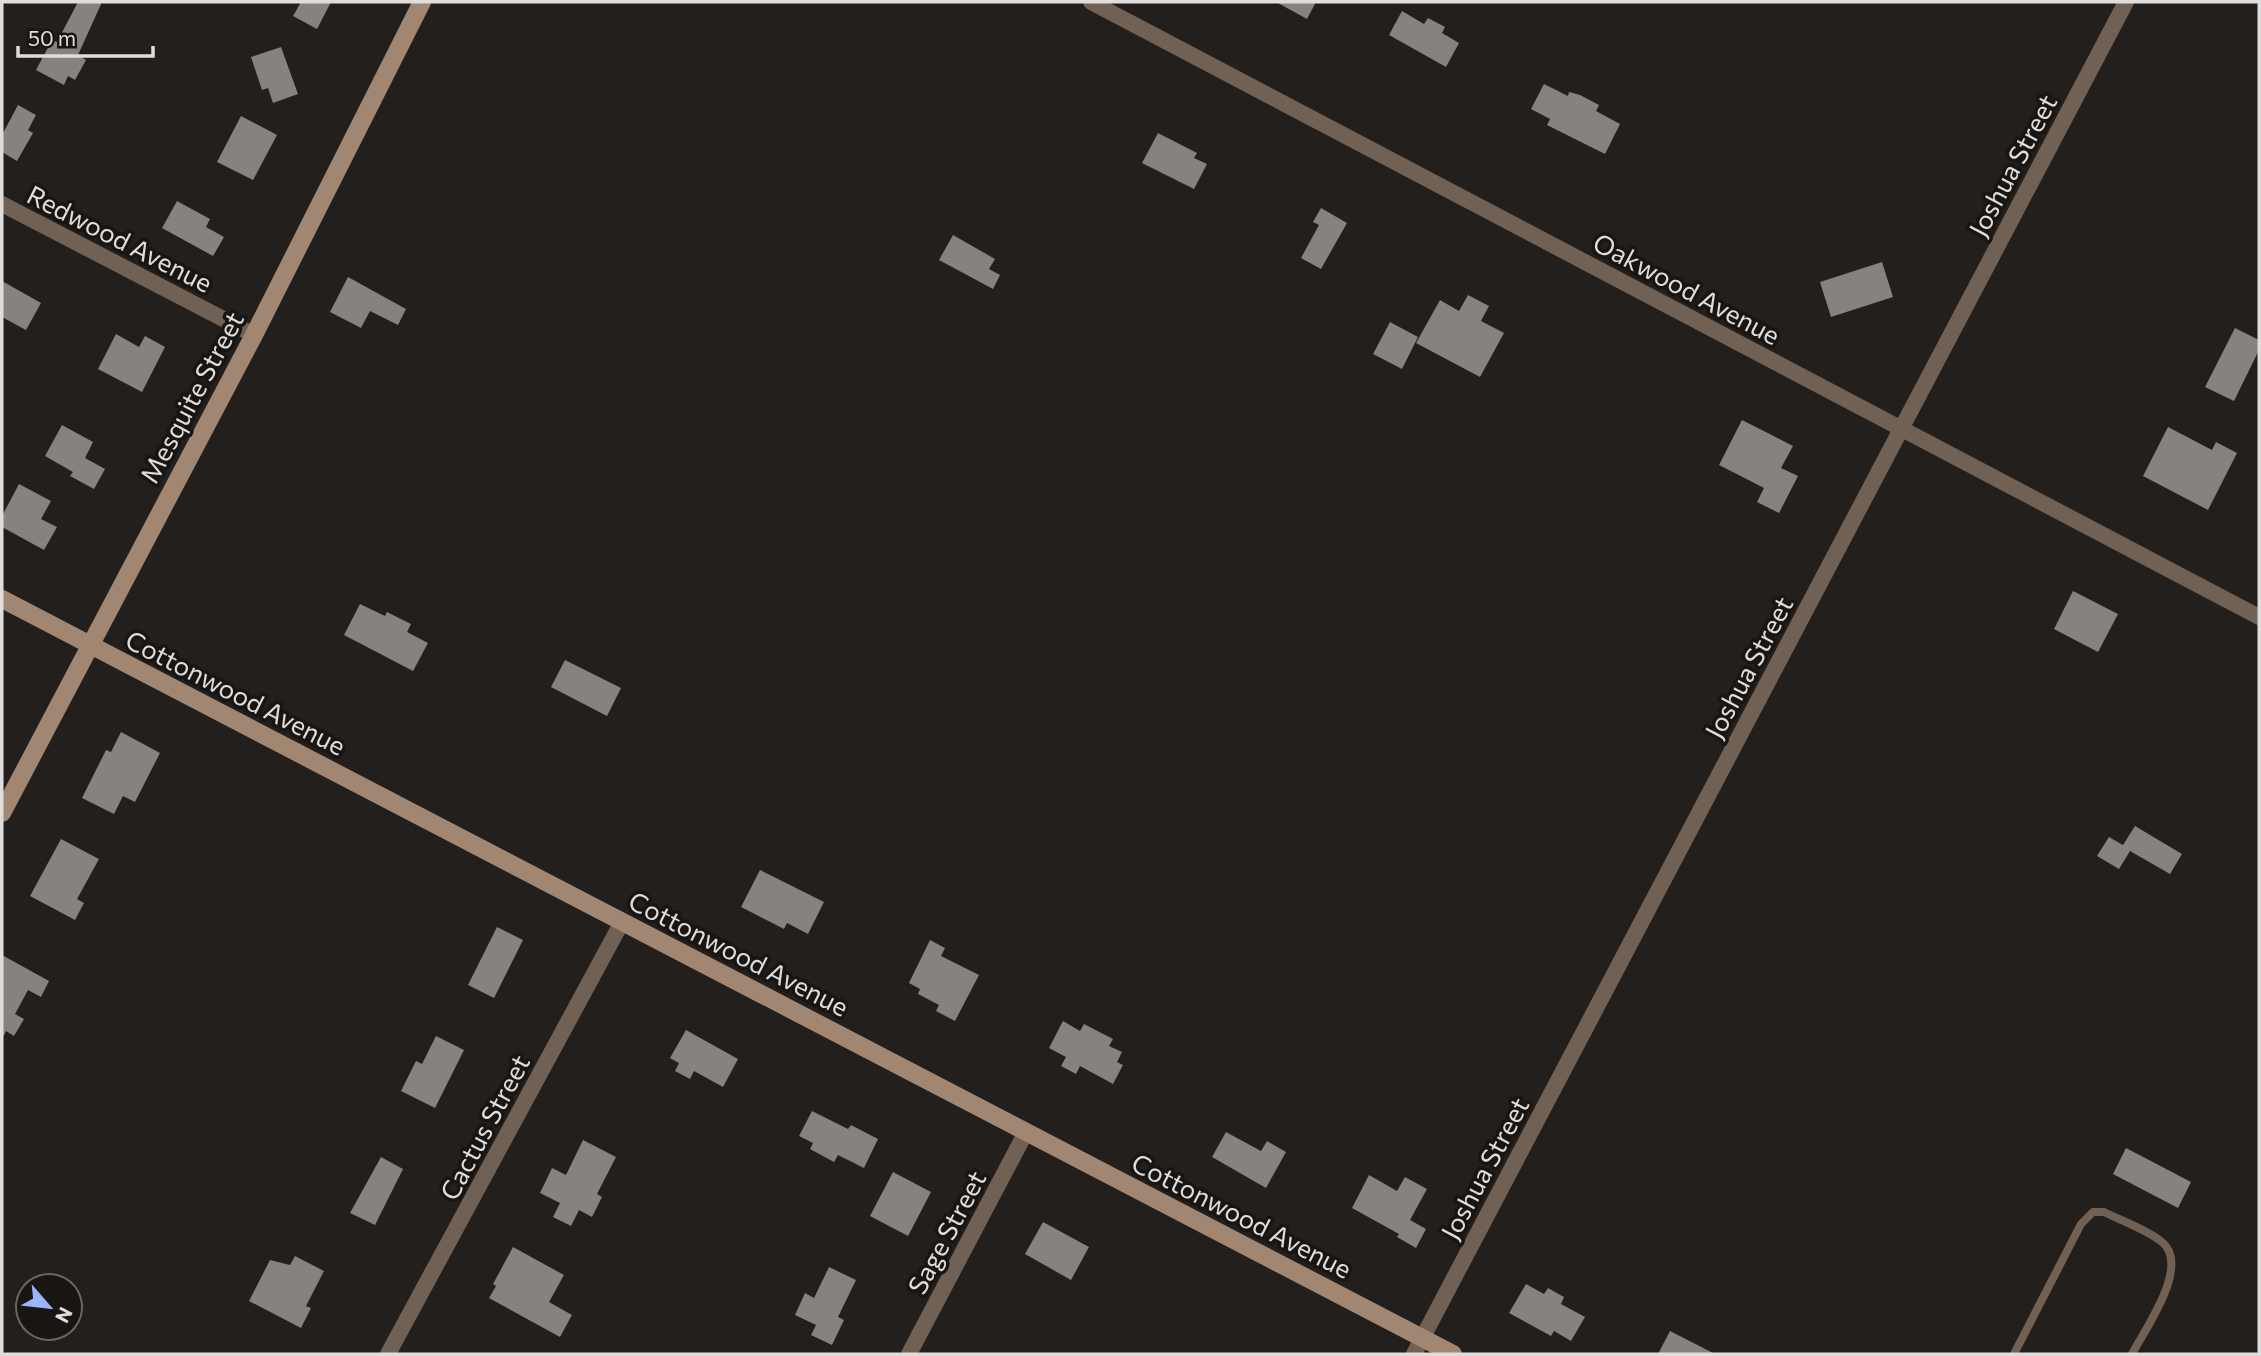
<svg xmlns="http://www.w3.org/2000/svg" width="2261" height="1356" font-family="Commissioner,sans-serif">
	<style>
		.building { fill: #86827f }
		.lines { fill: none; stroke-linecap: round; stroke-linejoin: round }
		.lane { stroke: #716155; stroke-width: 8 }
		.street { stroke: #716155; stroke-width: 16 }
		.secondary { stroke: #a18672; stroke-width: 18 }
		.labels { text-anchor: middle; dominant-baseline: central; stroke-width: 7; stroke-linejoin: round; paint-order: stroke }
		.street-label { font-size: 26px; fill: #e0dedc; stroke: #181513 }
	</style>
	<rect width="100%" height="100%" fill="#221f1c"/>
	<g class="building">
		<polygon points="78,2 102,2 78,55 86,60 75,80 68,76 64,85 36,70 52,40 57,42"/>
		<polygon points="301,2 331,2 317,29 293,16"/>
		<polygon points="1276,2 1316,2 1307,19"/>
		<polygon points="1402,11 1424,24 1428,18 1445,27 1442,33 1459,43 1446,67 1389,35"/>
		<polygon points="281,47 298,94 273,103 268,88 262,90 251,57"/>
		<polygon points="1544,84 1568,96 1569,92 1580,95 1599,105 1596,111 1620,124 1605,154 1547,125 1550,119 1531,109"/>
		<polygon points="18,105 36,115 28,130 33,133 17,161 2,152 2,135"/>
		<polygon points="241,116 277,135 253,180 217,162"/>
		<polygon points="1158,133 1197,153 1194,158 1207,164 1194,189 1142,163"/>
		<polygon points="177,201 210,219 206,227 224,237 213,256 162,228"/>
		<polygon points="1321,208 1347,223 1321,269 1301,258 1319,225 1313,222"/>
		<polygon points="953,235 995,259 989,269 1000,275 993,289 939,260"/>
		<polygon points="1882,262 1893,297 1831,317 1820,282"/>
		<polygon points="348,277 406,309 398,325 370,311 361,328 330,312"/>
		<polygon points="2,281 41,303 26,330 2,317"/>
		<polygon points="1468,295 1489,306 1481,321 1504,333 1480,377 1416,343 1440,300 1459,311"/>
		<polygon points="1390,322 1418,337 1402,369 1373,354"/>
		<polygon points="2235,328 2259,340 2259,350 2234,401 2205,387"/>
		<polygon points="116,334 139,347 145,336 165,347 142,392 98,369"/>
		<polygon points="1742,420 1793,446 1781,468 1798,476 1779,513 1757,502 1764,488 1719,465"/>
		<polygon points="62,425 93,442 85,458 105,469 94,489 70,476 73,472 45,456"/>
		<polygon points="2168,427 2212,450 2216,442 2237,453 2208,510 2143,476"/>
		<polygon points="19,484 51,501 41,519 57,527 44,550 2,527 2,516"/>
		<polygon points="2073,591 2118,614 2098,652 2054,629"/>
		<polygon points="360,604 385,616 387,612 411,624 407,632 428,643 413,671 344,635"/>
		<polygon points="565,660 621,688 607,716 551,687"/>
		<polygon points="121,732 160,753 135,802 123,796 114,814 82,798 106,750 111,752"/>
		<polygon points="2135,826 2182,854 2170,874 2130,851 2119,869 2097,856 2109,837 2123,845"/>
		<polygon points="61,839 99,859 77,899 84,903 75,920 30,896"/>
		<polygon points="760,870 824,902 808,934 787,923 784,929 741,907"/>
		<polygon points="497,927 523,940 494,998 468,985"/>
		<polygon points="930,940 945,948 941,956 979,975 955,1021 936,1011 939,1005 918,994 920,989 909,983"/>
		<polygon points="2,955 49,981 41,997 28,990 15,1014 24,1019 14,1036 6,1031 2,1039"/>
		<polygon points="1063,1021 1080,1031 1084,1024 1113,1039 1109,1046 1122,1052 1117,1062 1123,1065 1113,1084 1080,1066 1076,1074 1061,1066 1066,1057 1049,1048"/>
		<polygon points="686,1030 738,1059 723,1087 694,1071 690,1079 675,1071 679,1063 670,1058"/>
		<polygon points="436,1036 464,1050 435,1108 401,1091 416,1061 422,1064"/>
		<polygon points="812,1111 848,1129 851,1125 878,1139 864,1168 838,1155 834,1162 810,1149 813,1143 799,1136"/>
		<polygon points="1226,1132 1261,1151 1267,1141 1286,1152 1266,1188 1212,1157"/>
		<polygon points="583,1140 616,1157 597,1194 602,1197 592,1217 579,1210 571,1226 553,1217 560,1203 540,1193 552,1168 566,1175"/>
		<polygon points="2126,1148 2191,1182 2178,1208 2113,1174"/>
		<polygon points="381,1157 403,1169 375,1225 350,1213"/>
		<polygon points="893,1172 931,1192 908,1236 870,1216"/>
		<polygon points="1369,1175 1397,1191 1405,1177 1427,1189 1410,1220 1426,1229 1416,1248 1397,1237 1399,1234 1352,1208"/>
		<polygon points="1043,1222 1089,1247 1071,1280 1025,1254"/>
		<polygon points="513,1247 564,1275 549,1302 572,1315 560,1337 489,1298 496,1286 493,1284"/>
		<polygon points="295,1256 324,1271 306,1306 311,1308 301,1328 249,1301 270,1260 290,1265"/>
		<polygon points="829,1267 856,1280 838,1317 844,1320 832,1345 811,1335 816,1325 795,1315 805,1293 814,1298"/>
		<polygon points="1526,1284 1544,1294 1548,1288 1564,1297 1561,1304 1585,1317 1571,1341 1554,1331 1551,1336 1509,1313"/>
		<polygon points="1670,1331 1715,1354 1658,1354"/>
	</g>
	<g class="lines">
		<path class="lane" d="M2014,1354L2081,1224L2093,1212H2104C2122,1221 2146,1229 2162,1242C2191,1266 2145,1329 2132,1354"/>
		<g class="street">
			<polyline points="1091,2 2259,617"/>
			<polyline points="2,204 254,335"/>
			<polyline points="388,1354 622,922"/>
			<polyline points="909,1354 1026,1132"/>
			<polyline points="1414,1354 2126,2"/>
		</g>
		<g class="secondary">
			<polyline points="2,599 1453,1354"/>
			<polyline points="2,813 254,335 422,2"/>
		</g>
	</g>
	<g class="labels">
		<g class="street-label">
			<text transform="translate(2012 165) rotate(-62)">Joshua Street</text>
			<text transform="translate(120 238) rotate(27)">Redwood Avenue</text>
			<text transform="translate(1687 288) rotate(28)">Oakwood Avenue</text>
			<text transform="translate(191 397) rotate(-62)">Mesquite Street</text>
			<text transform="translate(1748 667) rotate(-62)">Joshua Street</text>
			<text transform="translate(236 692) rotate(27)">Cottonwood Avenue</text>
			<text transform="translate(739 953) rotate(27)">Cottonwood Avenue</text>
			<text transform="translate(484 1127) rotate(-62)">Cactus Street</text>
			<text transform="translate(1484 1168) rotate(-62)">Joshua Street</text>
			<text transform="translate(1242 1215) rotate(27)">Cottonwood Avenue</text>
			<text transform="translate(946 1232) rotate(-62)">Sage Street</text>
		</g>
	</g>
	<rect width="2261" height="1356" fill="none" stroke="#e0dedc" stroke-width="7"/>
	<g transform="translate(49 1307) rotate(118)"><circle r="33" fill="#181513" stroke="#686563" stroke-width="2"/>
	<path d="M0-5L12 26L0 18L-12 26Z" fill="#9bb5fd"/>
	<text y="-10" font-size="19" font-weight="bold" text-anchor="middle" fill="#e0dedc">N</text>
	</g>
	<path d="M18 46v10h135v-10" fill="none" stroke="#e0dedc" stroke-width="3.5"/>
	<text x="28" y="46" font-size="21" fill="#e0dedc" stroke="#181513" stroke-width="5" paint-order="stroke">50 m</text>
</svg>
